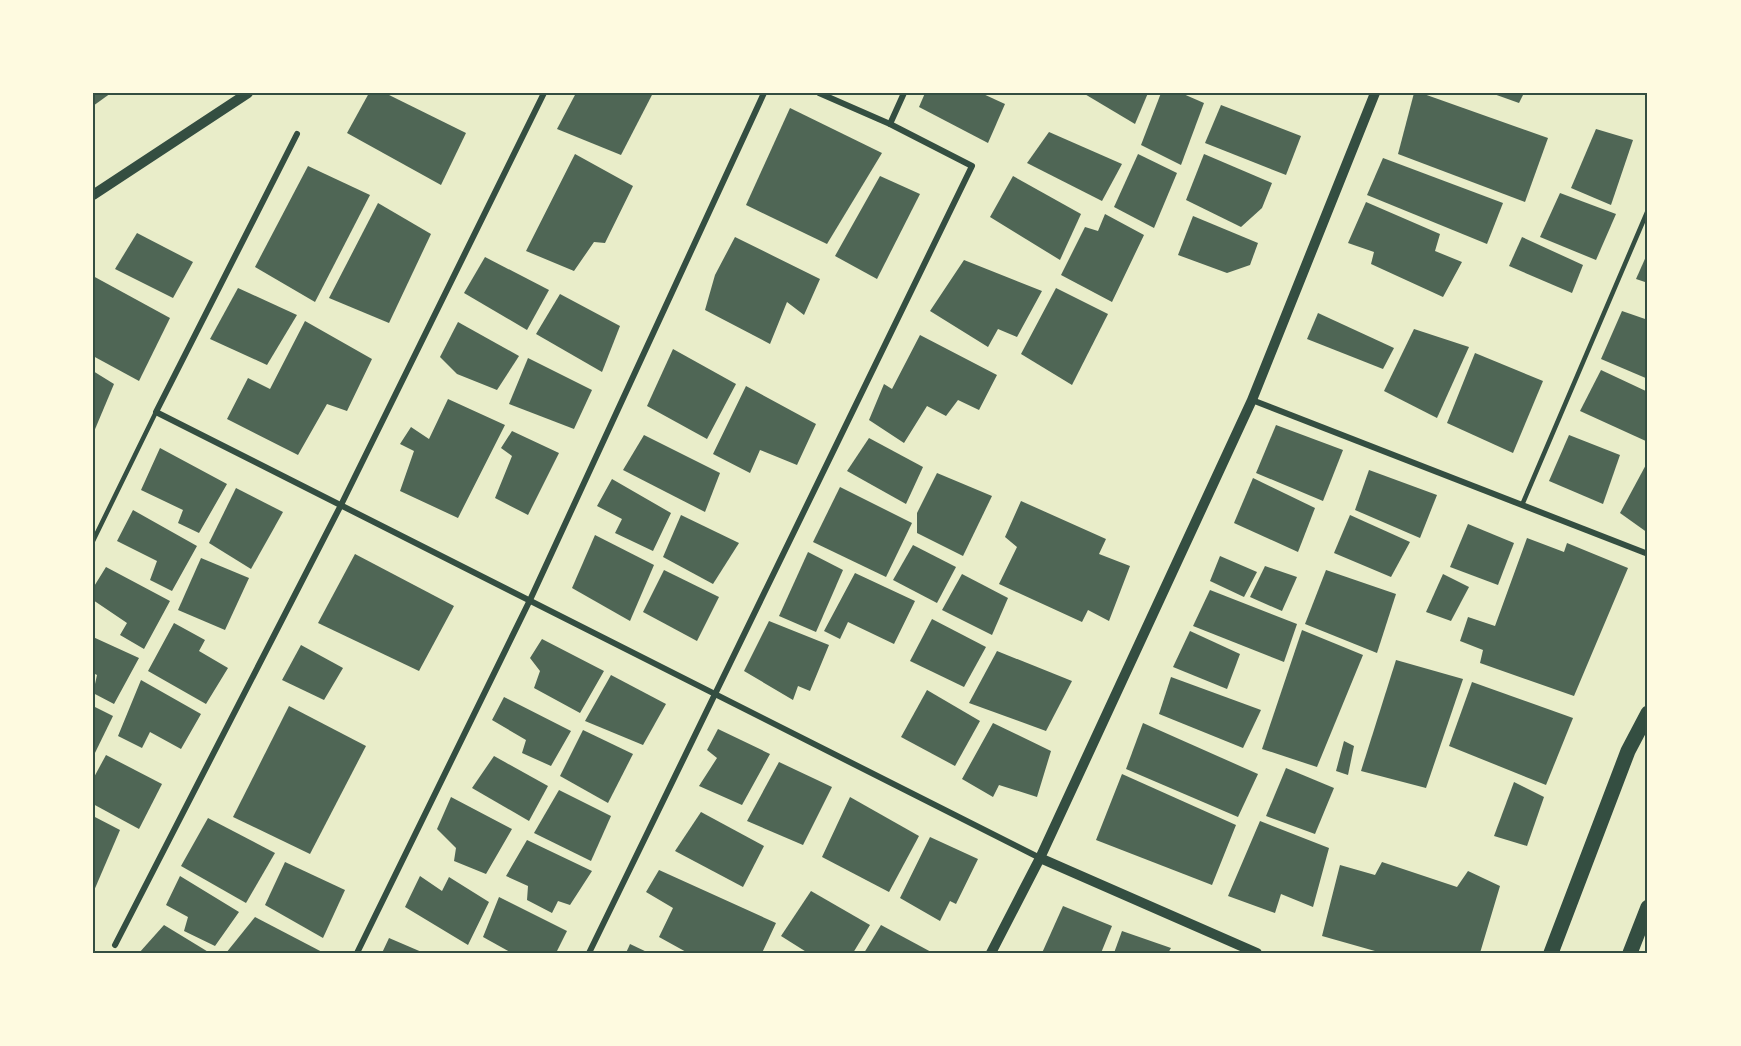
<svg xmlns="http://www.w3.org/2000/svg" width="1741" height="1046" font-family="'PT Sans Narrow',sans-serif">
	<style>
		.building { fill: #4f6655 }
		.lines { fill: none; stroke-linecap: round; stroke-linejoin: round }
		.service { stroke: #344e41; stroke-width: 4.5 }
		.minor { stroke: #344e41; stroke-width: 6 }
		.tertiary { stroke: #344e41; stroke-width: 10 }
		.primary { stroke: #344e41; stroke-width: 15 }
		.neatline { fill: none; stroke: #344e41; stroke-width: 2 }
	</style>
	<rect width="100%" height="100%" fill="#e9edc9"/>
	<g class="building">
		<polygon points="93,93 111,93 93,106"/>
		<polygon points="369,93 385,93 466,133 441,185 347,133"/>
		<polygon points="576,93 653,93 621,155 557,129"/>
		<polygon points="925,93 981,93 1005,104 988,143 919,107"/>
		<polygon points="1083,93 1148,93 1135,124"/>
		<polygon points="1161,93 1181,93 1204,103 1181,165 1141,145"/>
		<polygon points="1414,93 1421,93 1548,138 1525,202 1398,154"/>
		<polygon points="1491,93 1524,93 1519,103"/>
		<polygon points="1221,105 1301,136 1286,175 1205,143"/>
		<polygon points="790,108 882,153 827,244 746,205"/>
		<polygon points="1596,129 1633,140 1611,205 1571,188"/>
		<polygon points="1049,132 1122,164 1102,201 1027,163"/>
		<polygon points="575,154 633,186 605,243 594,242 574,271 526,251"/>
		<polygon points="1138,154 1177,173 1154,228 1114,207"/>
		<polygon points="1204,154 1272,183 1262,208 1241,227 1186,200"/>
		<polygon points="1383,158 1503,203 1487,244 1367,195"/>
		<polygon points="308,166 370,195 315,302 255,267"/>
		<polygon points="880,176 920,194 877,279 835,256"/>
		<polygon points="1013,176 1081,214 1060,260 990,217"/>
		<polygon points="1560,193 1616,214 1596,260 1540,237"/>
		<polygon points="1366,202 1440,234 1435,251 1462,262 1443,297 1371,264 1374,252 1348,243"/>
		<polygon points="378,203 431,234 389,323 329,298"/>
		<polygon points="1105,214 1144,235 1112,302 1061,275 1085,227 1098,231"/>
		<polygon points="1193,216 1258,243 1250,265 1227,273 1178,255"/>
		<polygon points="137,233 193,262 173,298 115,269"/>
		<polygon points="735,237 820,279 804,315 787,302 770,344 705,310 715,275"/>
		<polygon points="1522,237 1583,265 1572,293 1509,266"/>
		<polygon points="1648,252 1648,283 1636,279"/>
		<polygon points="485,257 549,290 527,330 464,293"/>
		<polygon points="964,260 1042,291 1017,337 998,329 988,347 930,311"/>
		<polygon points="93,276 170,318 139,381 93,356"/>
		<polygon points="238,288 297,315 267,365 210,339"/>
		<polygon points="1056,288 1108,314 1072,385 1021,354"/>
		<polygon points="560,294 620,326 602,372 536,334"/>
		<polygon points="1622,311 1648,320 1648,379 1601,359"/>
		<polygon points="1318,313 1394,348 1383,369 1307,339"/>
		<polygon points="305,321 372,359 347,411 327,404 298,455 227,419 248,378 270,389"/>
		<polygon points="458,322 519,356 497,390 457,374 440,357"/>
		<polygon points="1414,329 1469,347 1437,418 1384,391"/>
		<polygon points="920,335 997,375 979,410 958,400 946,416 927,406 904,443 869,420 884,384 892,389"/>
		<polygon points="673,349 736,384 707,439 647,406"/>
		<polygon points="1475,353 1543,381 1513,453 1447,423"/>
		<polygon points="528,358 592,390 574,429 509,404"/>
		<polygon points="1601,370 1648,392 1648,442 1580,411"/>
		<polygon points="93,371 114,384 93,434"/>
		<polygon points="746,386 816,424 797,465 760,450 750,473 713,454"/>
		<polygon points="448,399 505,425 458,518 400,491 414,451 400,444 411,427 429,439"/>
		<polygon points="1276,425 1343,450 1323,501 1256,473"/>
		<polygon points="512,431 559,453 528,515 495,498 512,456 501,448"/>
		<polygon points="644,435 720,473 705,512 623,470"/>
		<polygon points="1569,435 1620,455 1603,504 1549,481"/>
		<polygon points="869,438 923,467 906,504 847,471"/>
		<polygon points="160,448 227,484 199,533 178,523 183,510 141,490"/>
		<polygon points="1648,461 1648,533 1620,513"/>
		<polygon points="1369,470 1437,495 1420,538 1355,510"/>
		<polygon points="937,473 992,496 963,556 917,533 917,513"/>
		<polygon points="1253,478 1315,508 1298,552 1234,523"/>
		<polygon points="612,479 671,513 653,551 615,533 622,519 597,506"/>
		<polygon points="840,487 912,523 886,577 813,542"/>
		<polygon points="236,488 283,512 251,569 209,543"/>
		<polygon points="1021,501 1106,539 1099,554 1130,566 1109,621 1088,610 1082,622 999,584 1017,547 1005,537"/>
		<polygon points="133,510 197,546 172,591 150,580 157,561 117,541"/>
		<polygon points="681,515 739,543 713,584 663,557"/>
		<polygon points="1350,515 1410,542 1391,577 1334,553"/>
		<polygon points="1468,524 1514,543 1498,585 1450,567"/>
		<polygon points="595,535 654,565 630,621 572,588"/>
		<polygon points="1527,538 1564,552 1567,543 1628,568 1574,696 1480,663 1483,650 1460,641 1468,617 1495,626"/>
		<polygon points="913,545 956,567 937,603 893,580"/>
		<polygon points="808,552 843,570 816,632 779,616"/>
		<polygon points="355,554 454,606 419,671 318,623"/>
		<polygon points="1220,556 1257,572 1244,597 1210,581"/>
		<polygon points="201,558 249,578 225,630 178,610"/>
		<polygon points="1265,566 1297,577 1282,611 1250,597"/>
		<polygon points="106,567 170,601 144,649 120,635 127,623 93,600 93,588"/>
		<polygon points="664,570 719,597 697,641 643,612"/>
		<polygon points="1326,570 1396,594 1377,653 1305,624"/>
		<polygon points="855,573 915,601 894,644 848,622 840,639 824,631"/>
		<polygon points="962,574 1008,598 992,635 942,610"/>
		<polygon points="1443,574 1469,587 1451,621 1426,612"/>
		<polygon points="1210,590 1297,624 1284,662 1193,626"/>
		<polygon points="932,619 986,647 964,687 910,661"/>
		<polygon points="769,621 829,645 810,691 798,686 793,700 744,671"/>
		<polygon points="174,623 205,640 199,651 228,668 206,704 148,671"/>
		<polygon points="1302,630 1363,655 1317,767 1262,749"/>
		<polygon points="1190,631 1240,654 1227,689 1173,667"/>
		<polygon points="93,637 139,658 114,704 93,693 97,675 93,673"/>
		<polygon points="542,639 604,671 580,713 534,688 540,671 530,658"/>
		<polygon points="301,645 343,668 324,700 282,680"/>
		<polygon points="997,651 1072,681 1046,731 969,703"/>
		<polygon points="1396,660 1463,679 1426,788 1361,771"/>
		<polygon points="611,675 666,704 643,745 585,721"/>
		<polygon points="1171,677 1261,710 1243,748 1159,714"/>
		<polygon points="141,680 201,714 181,749 150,732 142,748 118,736"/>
		<polygon points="1472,682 1573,718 1546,785 1449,746"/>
		<polygon points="927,690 980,721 955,766 901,737"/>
		<polygon points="504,697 571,731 551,766 522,753 526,740 492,720"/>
		<polygon points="93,706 113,716 93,757"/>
		<polygon points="289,706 366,746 310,854 233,817"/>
		<polygon points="993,723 1051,751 1037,797 999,785 993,797 962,779"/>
		<polygon points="1143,723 1258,774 1238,817 1126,769"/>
		<polygon points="718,729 770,754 742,805 699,786 717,758 707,750"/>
		<polygon points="583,730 633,754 608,803 560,776"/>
		<polygon points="1344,741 1354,746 1348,775 1336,771"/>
		<polygon points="106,755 162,784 139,829 93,804 93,779"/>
		<polygon points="494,756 548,786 529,821 472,788"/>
		<polygon points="779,762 832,787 803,845 747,821"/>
		<polygon points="1286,768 1334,788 1315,834 1266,816"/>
		<polygon points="1122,774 1236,825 1212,885 1096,840"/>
		<polygon points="1514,782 1544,797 1527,846 1494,836"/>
		<polygon points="559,790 611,816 591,861 534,833"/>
		<polygon points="451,797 512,829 486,874 454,861 456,848 437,829"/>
		<polygon points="850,797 919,836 889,892 822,857"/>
		<polygon points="701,812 764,846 743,887 675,851"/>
		<polygon points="93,816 120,830 93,893"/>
		<polygon points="208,818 275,853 246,903 181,866"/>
		<polygon points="1260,821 1329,848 1313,907 1281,894 1275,913 1228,896"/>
		<polygon points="930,837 978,859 956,904 950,901 940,921 900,898"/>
		<polygon points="527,840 592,871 570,905 558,901 552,913 527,900 528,886 506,876"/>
		<polygon points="285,862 345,890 323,938 265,905"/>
		<polygon points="1382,862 1457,887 1468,871 1500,886 1480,953 1382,953 1322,936 1340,865 1375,875"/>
		<polygon points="659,870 776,923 762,953 688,953 659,937 673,908 646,892"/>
		<polygon points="180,876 239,912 215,946 184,931 188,917 166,905"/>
		<polygon points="420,876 442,891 449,877 489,902 468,945 405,907"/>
		<polygon points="811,891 870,925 853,953 808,953 781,936"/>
		<polygon points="499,897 567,931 556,953 512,953 483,937"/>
		<polygon points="1063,906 1112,926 1101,953 1042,953"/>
		<polygon points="255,917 324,953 226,953"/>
		<polygon points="164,925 210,953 139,953"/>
		<polygon points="881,925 933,953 864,953"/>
		<polygon points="1122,931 1171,948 1168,953 1114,953"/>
		<polygon points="389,938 424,953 382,953"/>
		<polygon points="630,944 649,953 626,953"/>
	</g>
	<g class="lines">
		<g class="service">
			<polyline points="1522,505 1648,210"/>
			<polyline points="93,541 156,412"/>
		</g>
		<g class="minor">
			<polyline points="890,124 904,93"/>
			<polyline points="297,134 156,412 1040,858"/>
			<polyline points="1252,400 1648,554"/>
			<polyline points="115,945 341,505 544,93"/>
			<polyline points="357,953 530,600 764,93"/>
			<polyline points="589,953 972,166 890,124 819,93"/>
		</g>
		<g class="tertiary">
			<polyline points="93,195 248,93"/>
			<polyline points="1040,858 1257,953"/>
			<polyline points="991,953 1040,858 1252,400 1375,93"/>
		</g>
		<g class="primary">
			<polyline points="1551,953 1628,751 1648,713"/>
			<polyline points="1630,953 1648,907"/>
		</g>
	</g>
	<rect width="1741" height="1046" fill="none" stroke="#fefae0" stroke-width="189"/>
	<rect x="94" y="94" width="1552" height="858" class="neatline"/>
</svg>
